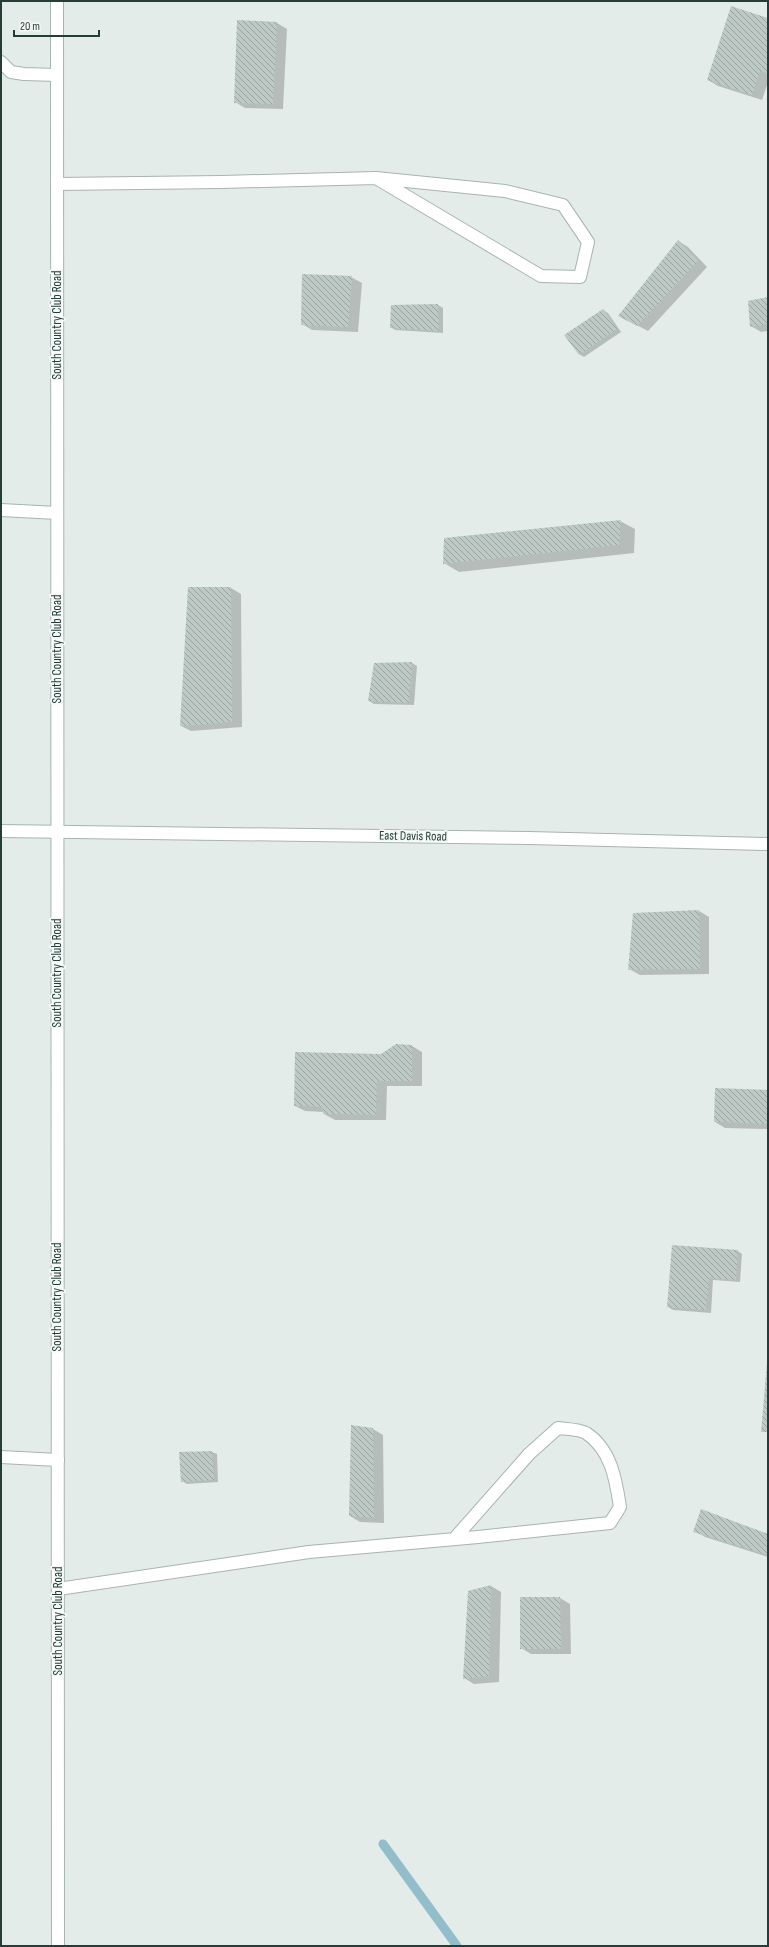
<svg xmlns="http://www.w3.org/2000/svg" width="769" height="1947" font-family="'Sofia Sans Condensed',sans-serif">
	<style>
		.shadow { fill: #0003 }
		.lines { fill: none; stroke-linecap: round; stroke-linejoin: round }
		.stream { stroke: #92bdcb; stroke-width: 9 }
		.building { fill: url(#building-back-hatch) }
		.minor-casing { stroke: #a7b4b0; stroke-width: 14 }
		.minor { stroke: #fff; stroke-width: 12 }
		.labels { text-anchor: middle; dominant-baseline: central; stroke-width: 3.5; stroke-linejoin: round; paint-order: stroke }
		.street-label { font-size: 13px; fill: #253c38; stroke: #f4f9f7 }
	</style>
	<defs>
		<pattern id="building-back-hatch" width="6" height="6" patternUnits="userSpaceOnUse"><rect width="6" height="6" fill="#bcc9c5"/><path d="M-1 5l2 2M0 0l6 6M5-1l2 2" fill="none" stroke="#99a4a1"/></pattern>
	</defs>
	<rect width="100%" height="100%" fill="#e4ece9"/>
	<g class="shadow">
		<polygon points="768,19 768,82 762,100 718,86 708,80"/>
		<polygon points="277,23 287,29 283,109 245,108 235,102"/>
		<polygon points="678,241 688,247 707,267 648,331 629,321"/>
		<polygon points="351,277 362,283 358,332 312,330 302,324"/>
		<polygon points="768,298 768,331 761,332 751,326"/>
		<polygon points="438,305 443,308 443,333 395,330 391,327 392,306"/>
		<polygon points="603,310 608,313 621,332 584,357 579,354"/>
		<polygon points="620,521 635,529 634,553 459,572 444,563"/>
		<polygon points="231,588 241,594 242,727 191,731 181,726"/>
		<polygon points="412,663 417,666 414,705 374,704 369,701"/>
		<polygon points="699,911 709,917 709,974 640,975 629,969"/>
		<polygon points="412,1046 422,1052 422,1086 387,1086 386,1120 335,1120 324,1114 324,1112 305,1111 295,1106 381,1055"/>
		<polygon points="768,1091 768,1129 725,1128 715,1122"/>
		<polygon points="738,1251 742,1254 740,1282 713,1280 711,1313 673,1310 668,1307"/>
		<polygon points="373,1429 383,1435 384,1523 360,1522 350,1516"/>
		<polygon points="212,1452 217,1454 218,1482 187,1484 182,1481"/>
		<polygon points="695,1531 768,1535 768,1557 705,1537"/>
		<polygon points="491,1586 501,1592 499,1682 474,1684 464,1678 469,1591"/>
		<polygon points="560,1598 570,1604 571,1654 531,1654 521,1648"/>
	</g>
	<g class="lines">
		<polyline class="stream" points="383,1844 457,1946"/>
	</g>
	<g class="building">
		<polygon points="731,6 768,18 768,74 760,71 752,95 707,80"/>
		<polygon points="237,20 277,22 273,104 234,103"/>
		<polygon points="678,240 698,261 637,326 618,316"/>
		<polygon points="302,274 352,276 348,327 301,325"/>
		<polygon points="768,297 768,324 750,327 748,301"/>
		<polygon points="438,304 439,331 390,328 391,305"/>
		<polygon points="603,309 617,329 579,355 564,335"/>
		<polygon points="621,520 619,545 443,564 444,538"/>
		<polygon points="188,587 231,587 232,722 180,726"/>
		<polygon points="412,662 409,703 368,701 374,663"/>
		<polygon points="699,910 700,969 628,970 633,913"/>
		<polygon points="396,1044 412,1045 412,1081 377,1081 376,1115 323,1114 323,1107 294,1106 295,1052 381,1054"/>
		<polygon points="715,1088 768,1090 768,1124 714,1122"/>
		<polygon points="672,1245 738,1250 736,1280 709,1278 706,1310 667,1307"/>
		<polygon points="767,1363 768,1363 768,1432 761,1432"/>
		<polygon points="351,1425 373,1428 374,1518 349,1516"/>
		<polygon points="212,1451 214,1480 181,1482 179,1452"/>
		<polygon points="701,1509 768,1534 768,1555 693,1532"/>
		<polygon points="491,1585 489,1676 463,1679 468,1591"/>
		<polygon points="520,1597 560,1597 561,1649 520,1649"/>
	</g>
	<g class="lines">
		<g class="minor-casing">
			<g id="minor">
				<polyline points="57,1 58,1946"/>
				<polyline points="1,62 11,72 24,74 57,75"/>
				<polyline points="57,184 222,182 376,178 505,191 563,205 588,242 580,277 541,276 376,178"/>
				<polyline points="1,510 57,513"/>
				<polyline points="1,831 529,838 768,844"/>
				<polyline points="1,1457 58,1460"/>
				<path d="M58,1589L309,1552L478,1537L610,1523L620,1507C616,1480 611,1449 586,1433C579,1429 566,1429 558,1428L529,1454L454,1539"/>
			</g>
		</g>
		<use href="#minor" class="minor"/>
	</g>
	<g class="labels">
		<g class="street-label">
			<text transform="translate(57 325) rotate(-90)">South Country Club Road</text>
			<text transform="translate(57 649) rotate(-90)">South Country Club Road</text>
			<text transform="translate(413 836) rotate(1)">East Davis Road</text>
			<text transform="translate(57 973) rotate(-90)">South Country Club Road</text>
			<text transform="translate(57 1297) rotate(-90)">South Country Club Road</text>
			<text transform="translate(58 1621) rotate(-90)">South Country Club Road</text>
		</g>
	</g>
	<rect width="769" height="1947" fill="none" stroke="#253c38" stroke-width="4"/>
	<path d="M14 30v6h85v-6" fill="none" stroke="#253c38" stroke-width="2"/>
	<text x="20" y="30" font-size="12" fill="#253c38" stroke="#f4f9f7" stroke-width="3" paint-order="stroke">20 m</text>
</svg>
